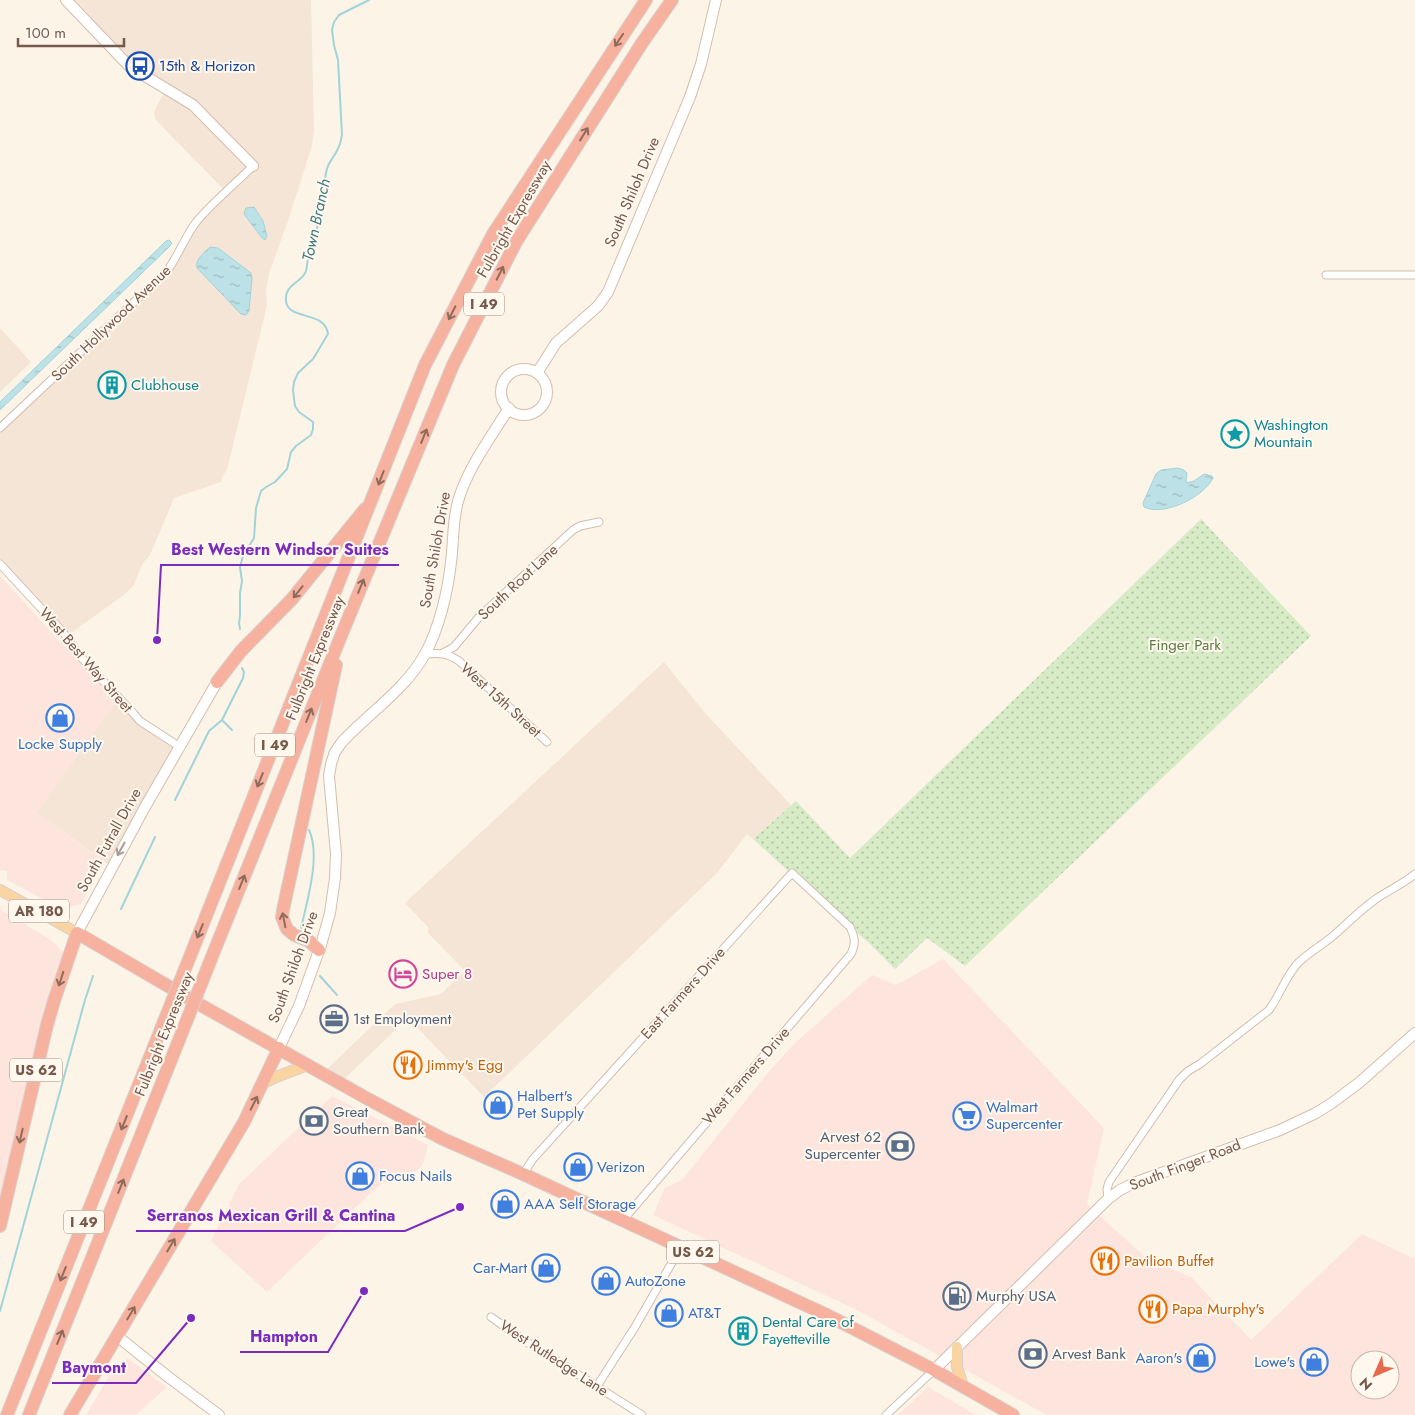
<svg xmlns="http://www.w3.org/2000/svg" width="1415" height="1415" font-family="Jost,sans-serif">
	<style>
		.residential { fill: #f4e5d6 }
		.commercial { fill: #fde4dc; fill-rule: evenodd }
		.park { fill: url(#park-dots) }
		.water { fill: url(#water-ripples); stroke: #a2d3d9 }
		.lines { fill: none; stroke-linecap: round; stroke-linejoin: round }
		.stream { stroke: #a2d3d9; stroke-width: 2 }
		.street-casing { stroke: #d1bdb0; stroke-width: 9 }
		.secondary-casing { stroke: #d4bdad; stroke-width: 12 }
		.primary-casing { stroke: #d9d1cd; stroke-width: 12 }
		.highway-casing { stroke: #d9d1cd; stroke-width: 14 }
		.street { stroke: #fff; stroke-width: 7 }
		.secondary { stroke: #fff; stroke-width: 10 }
		.primary { stroke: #fad5a1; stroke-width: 10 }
		.highway { stroke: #f6b29f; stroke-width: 12 }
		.highway-bridge-casing { stroke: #d9d1cd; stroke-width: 14; stroke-linecap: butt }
		.highway-bridge { stroke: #f6b29f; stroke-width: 12 }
		.oneway { stroke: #906b5c }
		.oneway2 { stroke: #ad9b93 }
		.labels { text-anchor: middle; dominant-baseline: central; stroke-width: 4; stroke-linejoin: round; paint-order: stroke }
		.shield { fill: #fff8ef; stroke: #a0897c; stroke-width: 1 }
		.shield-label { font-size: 14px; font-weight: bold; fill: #77594b }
		.transit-label { font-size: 15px; fill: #164399; stroke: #fff8ef; text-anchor: start }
		.street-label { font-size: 15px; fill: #77594b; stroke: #fff8ef }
		.culture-label { font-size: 15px; fill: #0d838f; stroke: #fff8ef; text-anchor: start }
		.park-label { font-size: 15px; fill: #577d43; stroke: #fff8ef }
		.shop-label { font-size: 15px; fill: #366cbe; stroke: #fff8ef; text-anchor: start }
		.hotel-label { font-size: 15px; fill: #b23c85; stroke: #fff8ef; text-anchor: start }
		.service-label { font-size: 15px; fill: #4e5e75; stroke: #fff8ef; text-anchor: start }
		.food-label { font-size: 15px; fill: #c56008; stroke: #fff8ef; text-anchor: start }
		.water-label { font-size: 16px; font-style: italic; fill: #427b83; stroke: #fff8ef }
		.leader { fill: none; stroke: #7b2cbf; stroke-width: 2 }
		.callout-dot { fill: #7b2cbf; stroke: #fff8ef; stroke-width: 2 }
		.callout-label { font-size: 16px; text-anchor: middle; font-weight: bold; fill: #7b2cbf; stroke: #fff8ef; stroke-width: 4; stroke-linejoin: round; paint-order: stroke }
	</style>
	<defs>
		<pattern id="park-dots" width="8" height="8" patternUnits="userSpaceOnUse" patternTransform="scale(1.25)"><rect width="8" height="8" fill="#d7ebc6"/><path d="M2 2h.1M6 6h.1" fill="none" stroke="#b3c1a3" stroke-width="1.8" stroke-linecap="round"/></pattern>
		<pattern id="water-ripples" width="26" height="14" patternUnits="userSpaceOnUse" patternTransform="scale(1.25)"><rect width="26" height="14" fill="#bce2e7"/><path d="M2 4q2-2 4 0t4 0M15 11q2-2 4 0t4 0" fill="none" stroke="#9ebabd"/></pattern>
	</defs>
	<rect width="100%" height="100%" fill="#fdf4e8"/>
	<g class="residential">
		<polygon points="66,0 311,0 314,130 312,146 288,221 269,273 266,292 267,305 227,470 223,475 221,482 174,498 150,555 143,563 133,586 126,593 66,637 0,564 0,428 167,271 190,232 226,192 155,119 154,112 166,89 146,77"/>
		<polygon points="0,328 31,362 0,392"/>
		<polygon points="664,662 705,713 791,805 753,839 747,834 717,873 484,1097 408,1018 340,1083 323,1073 395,1004 441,994 465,971 428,933 428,927 405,903"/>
		<polygon points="119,698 140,721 180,747 112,867 37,812"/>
	</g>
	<g class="commercial">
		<polygon points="0,576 59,641 66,637 119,698 37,812 103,861 81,904 72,906 71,908 67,906 62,909 7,880 7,871 3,870 0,871"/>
		<polygon points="0,909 52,941 63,952 2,1195 0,1197"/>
		<path d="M943,959L1104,1128L1087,1204L1146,1258L1191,1277L1251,1340L1362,1234L1415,1259V1415H1047L855,1309L653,1215L665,1188L682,1180L766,1075L795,1043L872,975L896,985ZM1360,1360H1390V1390H1360Z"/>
		<polygon points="332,1096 428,1145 424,1161 421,1167 409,1176 383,1183 376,1188 267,1292 211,1241 239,1184"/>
		<polygon points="127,1358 167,1387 136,1415 86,1415 110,1375"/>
		<polygon points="928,1387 976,1415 898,1415"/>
	</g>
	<polygon class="park" points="1201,519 1311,636 965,966 927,938 895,969 868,942 850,927 753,839 796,801 850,858"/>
	<g class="water">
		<polygon points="254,207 263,221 267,236 265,240 262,238 244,214 246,208"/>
		<polygon points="169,240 172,243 170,246 0,410 0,402 166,241"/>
		<path d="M210,247L218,248L251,273L252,278L249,311L246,315L241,314L197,268C195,259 204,253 210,247Z"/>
		<path d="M1178,468L1184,470L1187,473L1186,481L1187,483L1194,481L1204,474L1212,476L1213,478C1204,497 1163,517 1144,507L1143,503L1156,474L1161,470Z"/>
	</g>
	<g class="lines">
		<g class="stream">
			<path d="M240,629L239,623L240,616V593L242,581L240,567L243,556L254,538L256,508L261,491L266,487L275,482L287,469L291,452L296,446L311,435L313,429V422L299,412L295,406L293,390L294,382L298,373L313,359L328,334C325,310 288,321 286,301C284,284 302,283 306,271C307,267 307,263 308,259C309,253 313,247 314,241C318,228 319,213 322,200C324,189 324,176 328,166C331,159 337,153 339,146C341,143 341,138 342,135L338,60L334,45L332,30L334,22L339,15L369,0"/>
			<polyline points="223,721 232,730"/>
			<polyline points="175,800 209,731 222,720 243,678 244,672 242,668"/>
			<polyline points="121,909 155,837"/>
			<path d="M301,928C307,901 321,856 309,830"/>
			<polyline points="320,976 337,995"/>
			<polyline points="0,1311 85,1000 93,976"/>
		</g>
		<g class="street-casing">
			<g id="street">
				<polyline points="1326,275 1415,275"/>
				<path d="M0,428L167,271C179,255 185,236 197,221C214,201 235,184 253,166"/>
				<polyline points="0,564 63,632 79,655 134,714 140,721 180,747"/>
				<polyline points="443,653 454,647 479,617 573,530 580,526 599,522"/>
				<path d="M426,654C440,653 447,653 459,661L547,742"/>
				<path d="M523,1174L533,1159L792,873L850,927C855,938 856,943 851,954L623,1220"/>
				<path d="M1108,1199L1107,1189L1109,1182L1179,1080L1188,1071L1200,1064L1269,1010C1280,995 1286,975 1299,962C1310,952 1322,945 1333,936C1347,924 1360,910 1376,899C1389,890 1403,884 1415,874"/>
				<polyline points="491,1317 522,1339 642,1415"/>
				<polyline points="597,1386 635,1327 674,1259 679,1246"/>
				<polyline points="886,1415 934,1370"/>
			</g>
		</g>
		<g class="secondary-casing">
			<g id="secondary">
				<polyline points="66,0 130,67 193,105 253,166"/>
				<circle cx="524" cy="392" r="23"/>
				<polyline points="537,373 556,343 598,306 608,292 690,97 701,64 716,0"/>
				<polyline points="77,933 145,807 217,682"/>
				<path d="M279,1048L299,1006L321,945L330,913L335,878L336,854L329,776L331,764L335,752L342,742C369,713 406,689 425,654C439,629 448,591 451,562C454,541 452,519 459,498C469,466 491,437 509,408"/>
				<polyline points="117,1336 167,1376 219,1415"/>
				<polyline points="934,1370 1108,1199 1120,1190 1134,1183 1280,1130 1316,1113 1332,1103 1360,1082 1415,1033"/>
			</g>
		</g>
		<g class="primary-casing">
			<g id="primary">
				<polyline points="0,890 77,933"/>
				<path d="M264,1083C278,1075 293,1071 308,1065"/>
				<polyline points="957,1347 957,1367 963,1386"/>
			</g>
		</g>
		<g class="highway-casing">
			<g id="highway">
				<polyline points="217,682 241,651 292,599 365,509"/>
				<polyline points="193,949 425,365 493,234 646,0"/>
				<polyline points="319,950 309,941 294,935 287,929 282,917 283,910 336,665"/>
				<polyline points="211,959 343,631 453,365 516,242 642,43 672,0"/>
				<polyline points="0,1226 47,1025 54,1001 77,933 204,1007 368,1099 443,1139 523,1174 827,1315 934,1370 1013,1415"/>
				<polyline points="7,1415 161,1029"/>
				<polyline points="29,1415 179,1040"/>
				<polyline points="70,1415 244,1122 279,1048"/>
			</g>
		</g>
		<use href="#street" class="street"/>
		<use href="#secondary" class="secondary"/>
		<use href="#primary" class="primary"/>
		<use href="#highway" class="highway"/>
		<g class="highway-bridge-casing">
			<g id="highway-bridge">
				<polyline points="161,1029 193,949"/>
				<polyline points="179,1040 211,959"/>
			</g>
		</g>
		<use href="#highway-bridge" class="highway-bridge"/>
	</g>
	<defs><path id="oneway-shaft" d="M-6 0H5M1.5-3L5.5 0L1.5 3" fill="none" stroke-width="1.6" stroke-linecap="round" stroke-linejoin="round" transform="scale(1.25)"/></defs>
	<g class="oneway">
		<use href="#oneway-shaft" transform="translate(619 40) rotate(124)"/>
		<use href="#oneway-shaft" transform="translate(584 134) rotate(-58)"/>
		<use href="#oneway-shaft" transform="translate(500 273) rotate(-63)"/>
		<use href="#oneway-shaft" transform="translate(452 313) rotate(117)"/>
		<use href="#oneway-shaft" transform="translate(424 436) rotate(-68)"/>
		<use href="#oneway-shaft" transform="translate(381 478) rotate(111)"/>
		<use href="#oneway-shaft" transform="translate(361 586) rotate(-68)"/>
		<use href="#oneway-shaft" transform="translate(298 592) rotate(129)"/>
		<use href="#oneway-shaft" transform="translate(309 715) rotate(-68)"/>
		<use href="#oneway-shaft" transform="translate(260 780) rotate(112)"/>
		<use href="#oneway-shaft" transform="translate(242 882) rotate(-68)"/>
		<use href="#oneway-shaft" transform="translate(284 920) rotate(-101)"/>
		<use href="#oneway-shaft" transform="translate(200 931) rotate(112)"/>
		<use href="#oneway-shaft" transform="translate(61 979) rotate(108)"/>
		<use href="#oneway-shaft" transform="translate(254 1103) rotate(-63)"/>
		<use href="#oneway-shaft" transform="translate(124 1123) rotate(112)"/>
		<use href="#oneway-shaft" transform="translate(21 1136) rotate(103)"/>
		<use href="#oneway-shaft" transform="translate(121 1186) rotate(-68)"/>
		<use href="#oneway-shaft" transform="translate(171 1245) rotate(-59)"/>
		<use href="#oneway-shaft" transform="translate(63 1274) rotate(112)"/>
		<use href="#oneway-shaft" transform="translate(131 1313) rotate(-59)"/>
		<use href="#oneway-shaft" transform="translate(60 1337) rotate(-68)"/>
	</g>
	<use class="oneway2" href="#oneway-shaft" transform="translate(121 849) rotate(119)"/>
	<defs>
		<g id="bus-ring" transform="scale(1.4375)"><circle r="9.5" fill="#fff8ef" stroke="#1a4fb4" stroke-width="1.5"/><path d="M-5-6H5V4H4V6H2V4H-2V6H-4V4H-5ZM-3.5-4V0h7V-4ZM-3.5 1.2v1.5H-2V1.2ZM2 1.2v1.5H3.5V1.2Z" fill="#1a4fb4"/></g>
		<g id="building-ring" transform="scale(1.4375)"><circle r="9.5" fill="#fff8ef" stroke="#0f9aa8" stroke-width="1.5"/><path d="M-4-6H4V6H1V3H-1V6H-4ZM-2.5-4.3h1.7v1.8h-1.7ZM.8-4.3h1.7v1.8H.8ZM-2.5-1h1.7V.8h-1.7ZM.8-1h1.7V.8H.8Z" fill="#0f9aa8"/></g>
		<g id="sight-ring" transform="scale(1.4375)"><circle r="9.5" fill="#fff8ef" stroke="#0f9aa8" stroke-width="1.5"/><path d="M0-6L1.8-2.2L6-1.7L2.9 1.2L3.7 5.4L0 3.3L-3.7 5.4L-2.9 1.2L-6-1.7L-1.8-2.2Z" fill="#0f9aa8"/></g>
		<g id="shop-ring" transform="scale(1.4375)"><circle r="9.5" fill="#fff8ef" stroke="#3f7fe0" stroke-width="1.5"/><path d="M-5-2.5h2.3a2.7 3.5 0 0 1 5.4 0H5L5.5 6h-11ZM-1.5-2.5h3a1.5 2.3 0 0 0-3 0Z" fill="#3f7fe0"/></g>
		<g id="hotel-ring" transform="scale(1.4375)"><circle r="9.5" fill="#fff8ef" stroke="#d1479c" stroke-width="1.5"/><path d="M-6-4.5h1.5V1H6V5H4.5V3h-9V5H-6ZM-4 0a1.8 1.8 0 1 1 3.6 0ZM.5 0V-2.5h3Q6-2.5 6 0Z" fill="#d1479c"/></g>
		<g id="office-ring" transform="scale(1.4375)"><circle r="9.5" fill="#fff8ef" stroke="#5c6f8a" stroke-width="1.5"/><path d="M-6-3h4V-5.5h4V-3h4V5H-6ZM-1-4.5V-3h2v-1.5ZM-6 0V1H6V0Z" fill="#5c6f8a"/></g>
		<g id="restaurant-ring" transform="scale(1.4375)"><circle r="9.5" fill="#fff8ef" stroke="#e8710a" stroke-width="1.5"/><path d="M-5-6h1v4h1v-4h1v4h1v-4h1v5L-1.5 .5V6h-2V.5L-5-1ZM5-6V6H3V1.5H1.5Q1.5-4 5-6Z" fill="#e8710a"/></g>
		<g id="supermarket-ring" transform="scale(1.4375)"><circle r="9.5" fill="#fff8ef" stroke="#3f7fe0" stroke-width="1.5"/><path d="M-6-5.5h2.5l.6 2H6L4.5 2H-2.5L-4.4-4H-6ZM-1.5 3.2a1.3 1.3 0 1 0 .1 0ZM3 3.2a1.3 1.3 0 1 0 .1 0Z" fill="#3f7fe0"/></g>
		<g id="bank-ring" transform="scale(1.4375)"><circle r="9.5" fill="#fff8ef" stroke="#5c6f8a" stroke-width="1.5"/><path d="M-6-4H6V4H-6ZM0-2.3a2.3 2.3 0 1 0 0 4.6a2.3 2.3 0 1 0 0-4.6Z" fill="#5c6f8a"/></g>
		<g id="fuel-ring" transform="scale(1.4375)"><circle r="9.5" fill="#fff8ef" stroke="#5c6f8a" stroke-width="1.5"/><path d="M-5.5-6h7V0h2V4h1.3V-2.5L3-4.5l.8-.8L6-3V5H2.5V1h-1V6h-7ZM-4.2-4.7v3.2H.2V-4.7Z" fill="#5c6f8a"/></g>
	</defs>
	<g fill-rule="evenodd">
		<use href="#bus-ring" x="140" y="66"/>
		<use href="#building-ring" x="112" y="385"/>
		<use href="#sight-ring" x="1235" y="434"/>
		<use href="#shop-ring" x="60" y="718"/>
		<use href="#hotel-ring" x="403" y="974"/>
		<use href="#office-ring" x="334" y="1019"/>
		<use href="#restaurant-ring" x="408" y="1065"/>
		<use href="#shop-ring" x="498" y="1105"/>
		<use href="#supermarket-ring" x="967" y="1116"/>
		<use href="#bank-ring" x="314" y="1121"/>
		<use href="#bank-ring" x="900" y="1146"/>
		<use href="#shop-ring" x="578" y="1167"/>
		<use href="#shop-ring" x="360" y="1176"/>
		<use href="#shop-ring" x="505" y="1204"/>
		<use href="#restaurant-ring" x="1105" y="1261"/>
		<use href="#shop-ring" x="546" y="1268"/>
		<use href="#shop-ring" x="606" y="1281"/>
		<use href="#fuel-ring" x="957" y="1296"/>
		<use href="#restaurant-ring" x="1153" y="1309"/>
		<use href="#shop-ring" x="669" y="1313"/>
		<use href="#building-ring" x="743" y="1331"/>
		<use href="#bank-ring" x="1033" y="1354"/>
		<use href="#shop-ring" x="1201" y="1358"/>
		<use href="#shop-ring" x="1314" y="1362"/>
	</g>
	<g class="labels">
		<g class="shield">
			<rect x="464" y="292.5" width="40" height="23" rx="4"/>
			<rect x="255" y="733.5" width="40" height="23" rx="4"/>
			<rect x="9" y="899.5" width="60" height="23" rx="4"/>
			<rect x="10" y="1058.5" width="52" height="23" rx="4"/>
			<rect x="64" y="1210.5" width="40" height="23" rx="4"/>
			<rect x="667" y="1240.5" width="52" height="23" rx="4"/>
		</g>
		<g class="shield-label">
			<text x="484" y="304">I 49</text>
			<text x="275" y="745">I 49</text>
			<text x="39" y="911">AR 180</text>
			<text x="36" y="1070">US 62</text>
			<text x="84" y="1222">I 49</text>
			<text x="693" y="1252">US 62</text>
		</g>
		<g class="transit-label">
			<text x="159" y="66">15th &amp; Horizon</text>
		</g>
		<g class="street-label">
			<text transform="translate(632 192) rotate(-67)">South Shiloh Drive</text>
			<text transform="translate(514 219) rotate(-60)">Fulbright Expressway</text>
			<text transform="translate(111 323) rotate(-44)">South Hollywood Avenue</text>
			<text transform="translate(435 550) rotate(-80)">South Shiloh Drive</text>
			<text transform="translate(518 582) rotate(-43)">South Root Lane</text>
			<text transform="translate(315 658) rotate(-68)">Fulbright Expressway</text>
			<text transform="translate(86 660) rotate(49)">West Best Way Street</text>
			<text transform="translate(501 700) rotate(42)">West 15th Street</text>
			<text transform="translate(109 840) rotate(-61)">South Futrall Drive</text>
			<text transform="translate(293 967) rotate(-70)">South Shiloh Drive</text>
			<text transform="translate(683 993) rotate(-48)">East Farmers Drive</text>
			<text transform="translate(164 1034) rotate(-68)">Fulbright Expressway</text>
			<text transform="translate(746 1076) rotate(-49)">West Farmers Drive</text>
			<text transform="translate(1185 1165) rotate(-21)">South Finger Road</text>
			<text transform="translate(554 1358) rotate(33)">West Rutledge Lane</text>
		</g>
		<g class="culture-label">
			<text x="131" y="385">Clubhouse</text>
			<text x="1254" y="425">Washington<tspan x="1254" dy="17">Mountain</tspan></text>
			<text x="762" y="1322">Dental Care of<tspan x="762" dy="17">Fayetteville</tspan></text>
		</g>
		<g class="park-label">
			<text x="1185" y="645">Finger Park</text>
		</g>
		<g class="shop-label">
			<text x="60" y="744" text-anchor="middle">Locke Supply</text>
			<text x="517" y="1096">Halbert's<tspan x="517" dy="17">Pet Supply</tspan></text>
			<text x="986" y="1107">Walmart<tspan x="986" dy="17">Supercenter</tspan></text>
			<text x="597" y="1167">Verizon</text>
			<text x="379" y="1176">Focus Nails</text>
			<text x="524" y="1204">AAA Self Storage</text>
			<text x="527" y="1268" text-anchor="end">Car-Mart</text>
			<text x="625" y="1281">AutoZone</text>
			<text x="688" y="1313">AT&amp;T</text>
			<text x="1182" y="1358" text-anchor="end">Aaron's</text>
			<text x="1295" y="1362" text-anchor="end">Lowe's</text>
		</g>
		<g class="hotel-label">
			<text x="422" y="974">Super 8</text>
		</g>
		<g class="service-label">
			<text x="353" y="1019">1st Employment</text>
			<text x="333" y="1112">Great<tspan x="333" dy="17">Southern Bank</tspan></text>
			<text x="881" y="1137" text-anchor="end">Arvest 62<tspan x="881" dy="17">Supercenter</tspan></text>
			<text x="976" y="1296">Murphy USA</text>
			<text x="1052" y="1354">Arvest Bank</text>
		</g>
		<g class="food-label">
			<text x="427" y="1065">Jimmy's Egg</text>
			<text x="1124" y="1261">Pavilion Buffet</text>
			<text x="1172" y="1309">Papa Murphy's</text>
		</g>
		<g class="water-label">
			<text transform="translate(316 220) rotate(-78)">Town Branch</text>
		</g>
	</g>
	<path class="leader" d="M157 640L161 565H399M460 1207L405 1231H136M364 1291L328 1352H240M191 1318L136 1383H52"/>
	<g class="callout-dot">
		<circle cx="157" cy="640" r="5"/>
		<circle cx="460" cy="1207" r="5"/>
		<circle cx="364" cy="1291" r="5"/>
		<circle cx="191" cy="1318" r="5"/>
	</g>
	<g class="callout-label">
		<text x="280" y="555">Best Western Windsor Suites</text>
		<text x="271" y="1221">Serranos Mexican Grill &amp; Cantina</text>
		<text x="284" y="1342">Hampton</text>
		<text x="94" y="1373">Baymont</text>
	</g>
	<g transform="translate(1375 1375) rotate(225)"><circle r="24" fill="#fff8ef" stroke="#c9b8ad"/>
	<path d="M0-4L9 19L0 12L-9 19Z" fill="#e6694e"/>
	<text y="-8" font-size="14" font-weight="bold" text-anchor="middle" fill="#77594b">N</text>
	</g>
	<path d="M18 38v8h106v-8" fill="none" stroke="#77594b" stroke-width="2.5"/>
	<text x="25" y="38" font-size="15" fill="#77594b" stroke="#fff8ef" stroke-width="4" paint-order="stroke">100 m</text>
</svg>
